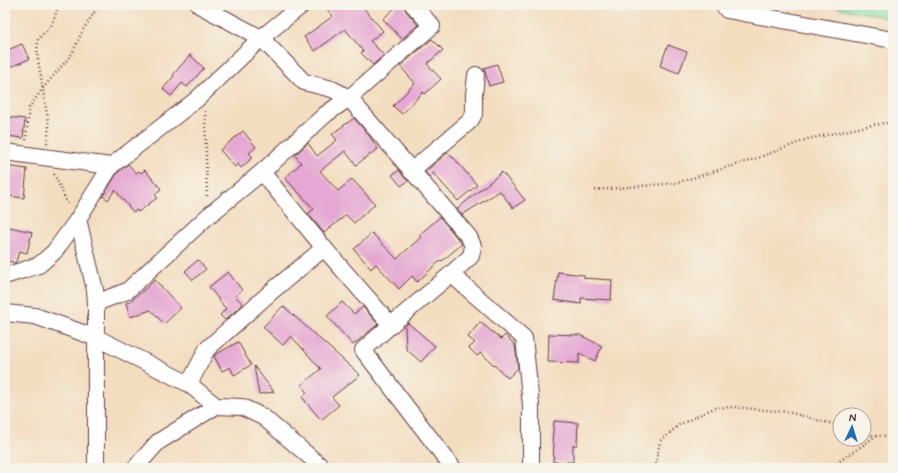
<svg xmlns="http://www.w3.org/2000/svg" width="898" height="473" font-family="Mynerve,sans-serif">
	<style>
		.green { fill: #8ce0a2; stroke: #6b8066 }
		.building { fill: #e5a7d3 }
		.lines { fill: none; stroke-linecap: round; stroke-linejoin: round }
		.minor-casing { stroke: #633c41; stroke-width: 18 }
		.path { stroke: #633c41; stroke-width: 2.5; stroke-dasharray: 1 3; stroke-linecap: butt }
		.minor { stroke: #fff; stroke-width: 16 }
	</style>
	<rect width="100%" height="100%" fill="#f7f3e8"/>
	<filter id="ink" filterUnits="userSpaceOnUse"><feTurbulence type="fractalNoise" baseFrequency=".025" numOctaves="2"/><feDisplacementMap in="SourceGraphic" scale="8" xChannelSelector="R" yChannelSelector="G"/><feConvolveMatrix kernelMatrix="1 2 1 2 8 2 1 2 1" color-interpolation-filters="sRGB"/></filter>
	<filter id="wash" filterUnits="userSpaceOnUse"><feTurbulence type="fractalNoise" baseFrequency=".012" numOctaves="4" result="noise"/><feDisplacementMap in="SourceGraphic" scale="16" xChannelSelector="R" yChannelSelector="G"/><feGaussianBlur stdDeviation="0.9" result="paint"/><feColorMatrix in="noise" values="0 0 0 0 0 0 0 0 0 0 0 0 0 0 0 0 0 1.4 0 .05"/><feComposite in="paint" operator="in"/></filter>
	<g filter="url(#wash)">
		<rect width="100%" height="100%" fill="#f3ddbf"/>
		<polygon class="green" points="825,5 893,5 893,19"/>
		<g id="blocks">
			<g class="building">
				<polygon points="323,5 361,5 383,31 370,41 384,55 373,65 361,53 363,51 345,29 315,51 304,37 333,16"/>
				<polygon points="398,5 404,5 406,11 418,25 402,39 383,19"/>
				<polygon points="432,39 443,50 427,64 441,79 425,94 423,92 402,114 393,106 415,83 400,66"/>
				<polygon points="22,44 29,59 10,67 5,56 5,51"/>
				<polygon points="668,45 687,52 679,73 660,66"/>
				<polygon points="190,55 204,68 187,87 182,83 171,96 163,89 174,76 173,75"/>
				<polygon points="497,64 503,82 489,86 484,68"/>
				<polygon points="8,117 25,119 23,138 6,136"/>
				<polygon points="354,118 368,134 378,149 356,165 345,151 320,171 338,191 352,179 375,204 354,223 346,215 324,233 308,214 314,209 285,178 301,163 295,155 308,143 317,156 337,140 332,134"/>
				<polygon points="243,131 256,147 249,153 253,157 241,168 238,164 235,167 220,150"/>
				<polygon points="447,153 453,158 453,157 477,185 458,201 433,173 429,177 425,172"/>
				<polygon points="128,164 136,173 139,171 141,173 145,170 161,189 155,194 157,198 138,212 137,210 133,212 115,190 108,200 103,196 118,172"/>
				<polygon points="5,166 27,169 24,198 8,196 9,188 5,187"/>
				<polygon points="399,170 404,177 408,181 401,186 392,175"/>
				<polygon points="502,172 525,200 513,208 500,191 462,215 457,209"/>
				<polygon points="440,217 462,244 442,261 441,260 417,282 412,276 399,289 376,264 371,269 354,249 372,233 397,259 421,237 419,235"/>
				<polygon points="5,226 32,232 27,253 19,251 16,262 15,263 5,260"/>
				<polygon points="198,260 206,269 193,280 185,271"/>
				<polygon points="228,272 242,290 235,296 243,304 225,320 220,315 226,309 209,287"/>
				<polygon points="558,272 584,275 584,278 612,280 611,300 581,298 581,304 554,300"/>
				<polygon points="155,280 181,308 164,324 151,310 130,317 126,303 130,302"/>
				<polygon points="342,302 354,314 363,307 378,324 353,345 327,316"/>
				<polygon points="283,306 360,375 332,397 339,405 321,420 302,397 307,393 301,385 321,369 291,336 283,345 263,327"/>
				<polygon points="480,322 501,339 505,335 515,345 518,368 508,378 481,353 477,356 469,348 475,343 468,337"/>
				<polygon points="408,323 435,346 421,362 406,349 405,326"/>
				<polygon points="549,334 580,335 602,346 595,361 579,353 579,363 548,362"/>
				<polygon points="238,342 251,365 234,375 230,367 222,371 214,356 215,355"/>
				<polygon points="254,366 274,392 259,394"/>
				<polygon points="554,421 578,423 577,445 573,445 573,462 553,462 554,443 552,443"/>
			</g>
		</g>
	</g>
	<g filter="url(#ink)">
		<use href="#blocks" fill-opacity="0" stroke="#633c41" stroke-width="1"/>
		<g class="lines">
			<g class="minor-casing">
				<g id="minor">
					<polyline points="413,5 432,26 349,98 469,237 473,246 471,256 451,274 391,325 363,350 453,468"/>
					<polyline points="723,5 727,10 893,40"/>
					<polyline points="5,152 111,166"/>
					<polyline points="411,171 470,121 474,114 474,95 476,75"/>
					<polyline points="262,172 324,248 391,325"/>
					<polyline points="78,219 95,290 96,303 96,464 99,468"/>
					<polyline points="451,274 524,338 531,405 531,468"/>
					<polyline points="5,276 39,265 54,252 78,219 111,166 196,100 261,38 302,5"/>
					<polyline points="96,303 127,291 207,217 262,172 326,114 349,98 332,89 304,82 261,38 199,5"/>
					<polyline points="5,313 35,316 97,338 189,384 216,406"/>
					<polyline points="189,384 207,349 272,291 324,248"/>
					<polyline points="135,468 158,442 216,406 242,407 263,417 323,468"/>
				</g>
			</g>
			<g class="path">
				<polyline points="205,111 207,198"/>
				<polyline points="26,140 29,108 43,88 72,54 83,30 99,5"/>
				<polyline points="47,143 49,127 37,53 38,39 51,26 57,11 57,5"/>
				<polyline points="54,174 66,200 69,206"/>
				<polyline points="595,190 676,183 755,159 808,139 872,125 893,122"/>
				<polyline points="864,433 876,436 893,436"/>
				<polyline points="655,468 660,441 679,425 714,408 734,407 788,412 840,426"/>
				<polyline points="830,468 876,436"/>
			</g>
			<use href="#minor" class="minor"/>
		</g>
	</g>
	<rect width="898" height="473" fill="none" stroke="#f7f3e8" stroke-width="20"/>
	<g transform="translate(852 427) rotate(4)"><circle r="19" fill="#f7f3e8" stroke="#b29e9c"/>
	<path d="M0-3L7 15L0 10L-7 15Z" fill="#1f6fb2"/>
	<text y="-6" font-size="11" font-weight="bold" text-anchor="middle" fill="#4a1f2b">N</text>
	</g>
</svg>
